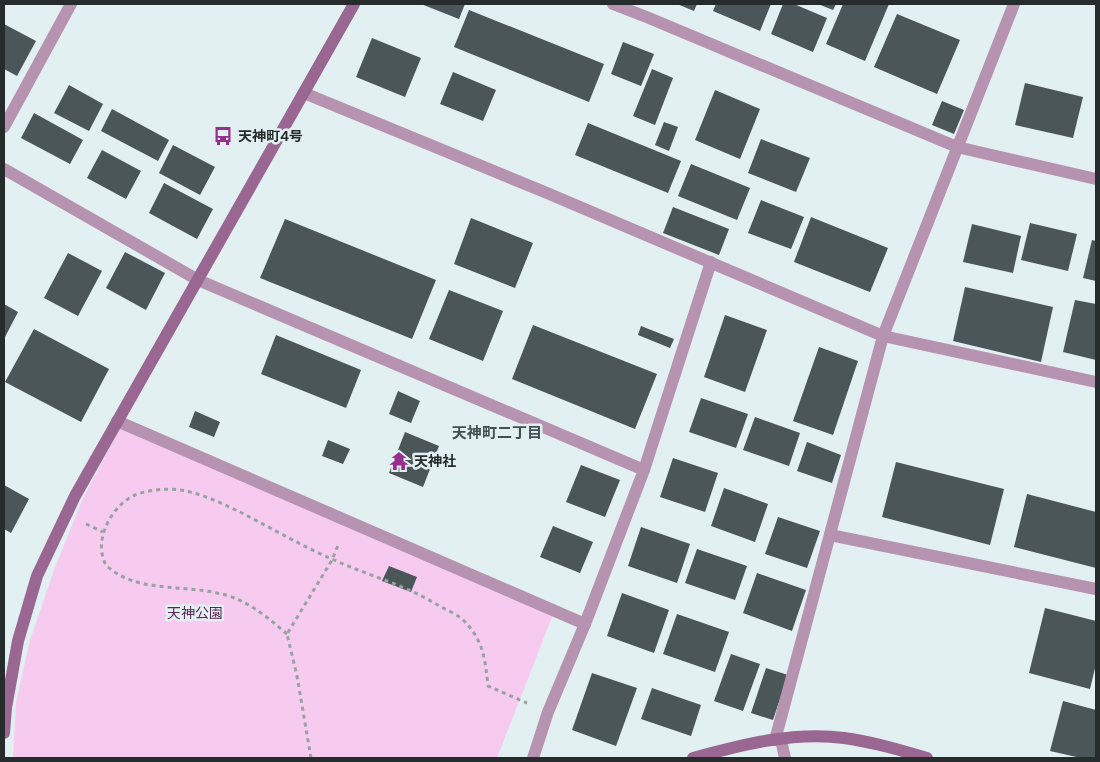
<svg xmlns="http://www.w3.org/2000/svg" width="1100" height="762" font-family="'DM Sans','Noto Sans JP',sans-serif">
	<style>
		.green { fill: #f6cbef }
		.building { fill: #4a5657 }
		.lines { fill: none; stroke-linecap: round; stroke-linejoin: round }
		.path { stroke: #98a2a3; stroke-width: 3; stroke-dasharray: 4 4; stroke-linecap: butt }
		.street { stroke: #b693b0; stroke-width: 12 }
		.secondary { stroke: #996792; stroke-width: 12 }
		.labels { text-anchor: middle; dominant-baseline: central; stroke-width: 5; stroke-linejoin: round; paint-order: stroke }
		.poi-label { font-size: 14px; font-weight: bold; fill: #262b2c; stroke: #e3f0f2; text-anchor: start }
		.park-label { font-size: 14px; fill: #592754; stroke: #e3f0f2 }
		.neighbourhood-label { font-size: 15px; font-weight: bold; fill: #434e50; stroke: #e3f0f2 }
	</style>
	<rect width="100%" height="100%" fill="#e3f0f2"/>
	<polygon class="green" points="122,425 556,607 497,758 13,758 16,702 30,640 54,570 83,498"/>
	<g class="building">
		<polygon points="421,4 465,4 459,19"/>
		<polygon points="677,4 697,4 694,11"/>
		<polygon points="716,4 771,4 760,31 713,11"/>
		<polygon points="783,4 794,4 827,18 813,52 771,34"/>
		<polygon points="818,4 836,4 833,10"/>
		<polygon points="843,4 889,4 865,61 826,44"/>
		<polygon points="469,10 604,64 589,102 454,47"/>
		<polygon points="897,14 960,40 937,94 874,67"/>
		<polygon points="4,24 36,41 17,76 4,69"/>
		<polygon points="372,38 421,58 405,97 356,77"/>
		<polygon points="623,42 654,54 641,86 611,74"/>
		<polygon points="652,69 673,78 655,125 633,116"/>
		<polygon points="453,72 496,90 483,121 440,104"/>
		<polygon points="1025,83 1083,97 1073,138 1015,125"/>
		<polygon points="69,85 103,104 89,131 54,113"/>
		<polygon points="715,90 760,109 740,159 695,140"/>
		<polygon points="942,101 964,110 954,134 932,125"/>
		<polygon points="112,109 169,140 158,161 101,131"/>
		<polygon points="34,113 83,140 70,164 21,138"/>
		<polygon points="664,122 678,127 669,151 655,145"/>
		<polygon points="588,123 681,161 668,193 575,155"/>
		<polygon points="761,139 810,158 796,192 748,173"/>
		<polygon points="173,145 215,167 200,195 159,173"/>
		<polygon points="102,150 141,171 126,199 87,178"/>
		<polygon points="691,164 750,188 737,220 678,196"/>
		<polygon points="164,183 213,209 197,239 149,213"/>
		<polygon points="761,200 804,217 791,249 748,233"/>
		<polygon points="673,207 729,229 719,255 663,233"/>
		<polygon points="811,217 888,248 870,292 794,262"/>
		<polygon points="471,218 533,243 515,288 454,264"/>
		<polygon points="285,219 436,280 412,339 260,278"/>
		<polygon points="1030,223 1077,234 1068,271 1021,260"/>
		<polygon points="972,224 1021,236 1013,273 963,262"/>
		<polygon points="1092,240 1096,241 1096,281 1083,278"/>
		<polygon points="125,252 165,273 146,310 106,288"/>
		<polygon points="68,253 102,271 78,316 44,298"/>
		<polygon points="965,287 1053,307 1041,362 953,341"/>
		<polygon points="449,290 503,311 483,361 429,339"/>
		<polygon points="1075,300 1096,304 1096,360 1063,352"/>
		<polygon points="4,304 18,312 4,339"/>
		<polygon points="725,315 767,330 745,392 704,377"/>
		<polygon points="533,325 657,374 635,429 512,379"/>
		<polygon points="641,326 674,339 670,348 638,335"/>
		<polygon points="34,329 109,369 81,422 5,382"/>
		<polygon points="276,335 361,370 346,408 261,374"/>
		<polygon points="819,347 858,361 833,435 793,421"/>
		<polygon points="398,391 420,401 411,423 389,414"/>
		<polygon points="701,398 748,414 736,448 689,432"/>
		<polygon points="195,411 220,422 214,437 189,427"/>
		<polygon points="755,417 800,433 789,466 743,450"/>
		<polygon points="405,432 439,446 423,487 389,473"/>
		<polygon points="328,440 350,449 343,464 322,456"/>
		<polygon points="807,442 841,455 832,483 797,471"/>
		<polygon points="673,458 718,473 705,512 660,497"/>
		<polygon points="896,462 1004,489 990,545 882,517"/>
		<polygon points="581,465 620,480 605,517 566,502"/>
		<polygon points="4,485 29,499 11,533 4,529"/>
		<polygon points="724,488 768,504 755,542 711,526"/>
		<polygon points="1027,494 1096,512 1096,568 1014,547"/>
		<polygon points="778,517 820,531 807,568 765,554"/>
		<polygon points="553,526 593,542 580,573 540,557"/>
		<polygon points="641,527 690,544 677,583 628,566"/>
		<polygon points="697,549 747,566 735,600 685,583"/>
		<polygon points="389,566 417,577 411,592 382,581"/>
		<polygon points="757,573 806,590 792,631 743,613"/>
		<polygon points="622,593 669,610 654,653 607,636"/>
		<polygon points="1045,608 1096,621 1096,664 1090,689 1029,673"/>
		<polygon points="677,614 729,632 715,672 663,654"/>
		<polygon points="731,654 760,664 743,711 714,701"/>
		<polygon points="766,668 788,675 773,720 751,713"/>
		<polygon points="592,673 637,688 616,746 572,730"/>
		<polygon points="652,688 701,705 691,736 641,719"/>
		<polygon points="1063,701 1096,710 1096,758 1081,758 1050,751"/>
	</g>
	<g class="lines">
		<g class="path">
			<polyline points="86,524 103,532"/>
			<path d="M287,634C266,616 245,598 217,593C182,585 136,592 108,567C105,565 104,561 103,557C96,535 114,504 135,495C148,490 165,488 180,490C201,493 221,503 240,512C271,528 302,546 334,560C370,576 408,586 441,607C448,610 455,614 461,618C483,638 485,658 488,686L527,703"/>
			<polyline points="311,758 297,676 287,634 332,560 339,543"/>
		</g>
		<g class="street">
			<polyline points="613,4 649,18 957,147 1096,179"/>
			<polyline points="304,93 547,193 883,336 1096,382"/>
			<polyline points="4,127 71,4"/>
			<polyline points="4,169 198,280 644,470"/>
			<polyline points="117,421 585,624"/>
			<polyline points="830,535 1096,589"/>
			<polyline points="775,740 883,336 1014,4"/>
			<polyline points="781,740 785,758"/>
			<polyline points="533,758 548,712 585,624 644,470 711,262"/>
		</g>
		<g class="secondary">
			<polyline points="4,733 6,708 18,641 37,576 75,496 354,4"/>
			<path d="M693,758C741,745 794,731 844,738C873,742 900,750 927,758"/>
		</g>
	</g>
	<defs>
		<g id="bus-bare" transform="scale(1.5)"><path d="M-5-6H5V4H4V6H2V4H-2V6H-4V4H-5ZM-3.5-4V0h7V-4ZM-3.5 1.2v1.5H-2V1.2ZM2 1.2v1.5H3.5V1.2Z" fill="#992e90" stroke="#e3f0f2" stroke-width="2.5" paint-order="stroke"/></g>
		<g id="temple-bare" transform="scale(1.5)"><path d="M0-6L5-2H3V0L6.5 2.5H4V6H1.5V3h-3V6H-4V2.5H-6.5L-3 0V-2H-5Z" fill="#992e90" stroke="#e3f0f2" stroke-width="2.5" paint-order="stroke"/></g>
	</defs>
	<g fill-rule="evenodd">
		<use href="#bus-bare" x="223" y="136"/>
		<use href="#temple-bare" x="399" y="461"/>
	</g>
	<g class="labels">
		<g class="poi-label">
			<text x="238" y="136">天神町4号</text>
			<text x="414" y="461">天神社</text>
		</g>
		<g class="park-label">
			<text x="195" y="613">天神公園</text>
		</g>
		<g class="neighbourhood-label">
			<text x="497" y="433">天神町二丁目</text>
		</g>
	</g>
	<rect width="1100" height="762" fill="none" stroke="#262b2c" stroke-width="10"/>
</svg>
